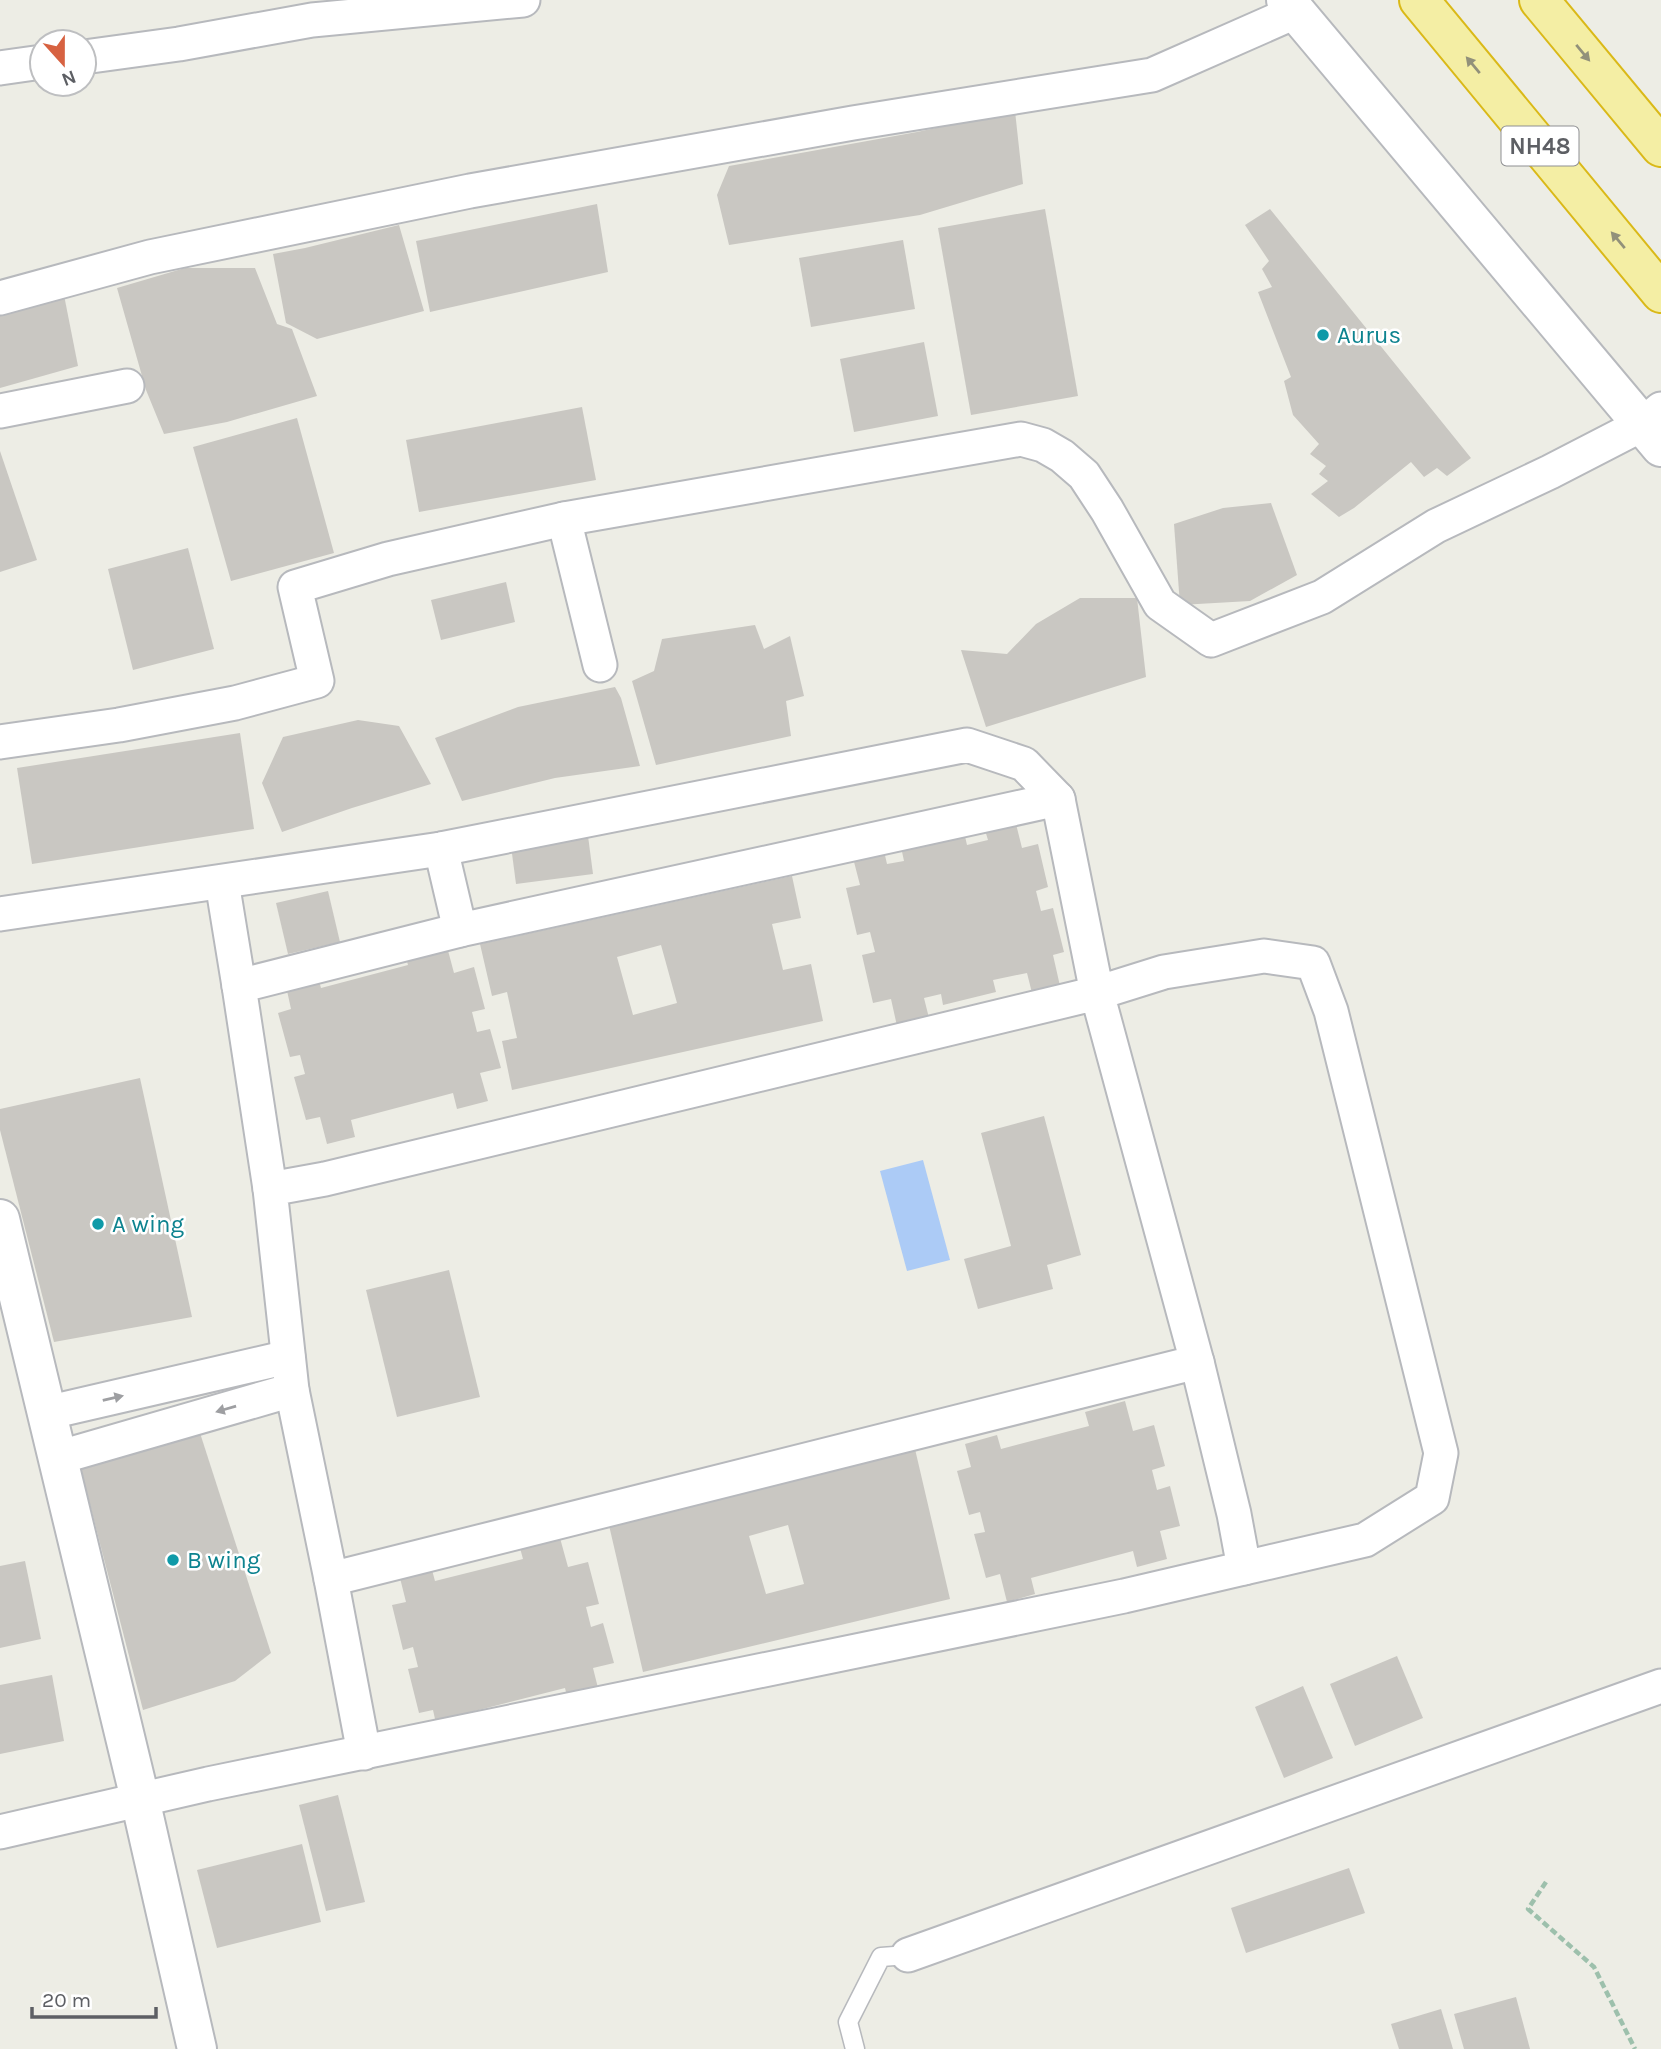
<svg xmlns="http://www.w3.org/2000/svg" width="1661" height="2049" font-family="Karla,sans-serif">
	<style>
		.water { fill: #accbf6 }
		.building { fill: #c9c7c2; fill-rule: evenodd }
		.lines { fill: none; stroke-linecap: round; stroke-linejoin: round }
		.service-casing { stroke: #b7b9bd; stroke-width: 21 }
		.minor-casing { stroke: #b7b9bd; stroke-width: 37 }
		.tertiary-casing { stroke: #b7b9bd; stroke-width: 42 }
		.trunk-casing { stroke: #dab918; stroke-width: 42 }
		.path { stroke: #9dc0ac; stroke-width: 4.5; stroke-dasharray: 7 3.5; stroke-linecap: butt }
		.service { stroke: #fff; stroke-width: 18 }
		.minor { stroke: #fff; stroke-width: 33 }
		.tertiary { stroke: #fff; stroke-width: 38 }
		.trunk { stroke: #f4eea4; stroke-width: 38 }
		.oneway { fill: #92917a }
		.oneway2 { fill: #9e9fa2 }
		.culture-dot { fill: #0f9aa8; stroke: #fff; stroke-width: 2.5 }
		.labels { text-anchor: middle; dominant-baseline: central; stroke-width: 5; stroke-linejoin: round; paint-order: stroke }
		.shield { fill: #fff; stroke: #8e8f92; stroke-width: 2 }
		.shield-label { font-size: 23px; font-weight: bold; fill: #5d5f64 }
		.culture-label { font-size: 24px; fill: #0d838f; stroke: #fff; text-anchor: start }
	</style>
	<rect width="100%" height="100%" fill="#edede5"/>
	<polygon class="water" points="923,1160 950,1260 907,1271 880,1171"/>
	<g class="building">
		<polygon points="1015,111 1023,184 920,215 729,245 717,195 729,166 917,132"/>
		<polygon points="597,204 608,272 430,312 416,241"/>
		<polygon points="1045,209 1078,396 971,415 938,228"/>
		<polygon points="1270,209 1471,458 1447,476 1437,468 1424,477 1411,462 1354,508 1339,517 1311,494 1328,481 1319,474 1326,466 1310,454 1319,444 1293,415 1284,381 1291,377 1258,292 1272,287 1262,269 1269,261 1245,225"/>
		<polygon points="399,225 424,311 317,339 286,323 273,254 305,248"/>
		<polygon points="903,240 915,309 811,327 799,258"/>
		<polygon points="185,268 255,268 277,324 292,329 317,396 227,422 164,434 146,390 117,288"/>
		<polygon points="63,290 78,366 0,388 0,304"/>
		<polygon points="924,342 938,416 854,432 840,359"/>
		<polygon points="582,407 596,480 419,512 406,440"/>
		<polygon points="297,418 334,553 231,581 193,447"/>
		<polygon points="0,451 37,560 0,572"/>
		<polygon points="1271,503 1297,575 1250,601 1180,605 1174,524 1223,508"/>
		<polygon points="188,548 214,649 133,670 108,569"/>
		<polygon points="506,582 515,622 441,640 431,600"/>
		<polygon points="1080,598 1137,598 1146,677 986,727 961,650 1007,654 1036,624"/>
		<polygon points="755,625 764,649 790,636 804,696 786,701 791,736 656,765 632,681 654,671 662,639"/>
		<polygon points="615,687 621,698 640,766 555,778 462,801 435,738 518,707"/>
		<polygon points="358,720 399,726 431,784 352,808 282,832 262,783 283,737"/>
		<polygon points="240,733 254,829 32,864 17,768"/>
		<polygon points="1015,820 1022,848 1038,844 1048,887 1036,891 1041,911 1053,908 1064,952 1053,955 1060,986 1032,993 1027,973 993,980 996,992 943,1005 941,994 924,998 929,1018 897,1026 891,999 873,1003 862,955 875,952 870,932 857,935 846,888 860,885 853,858 884,851 887,864 904,861 901,847 964,832 967,845 988,840 984,827"/>
		<polygon points="588,836 593,874 516,884 511,846"/>
		<path d="M792,876L801,918L772,924L783,970L811,964L823,1021L512,1090L502,1041L517,1038L507,992L492,996L480,944ZM661,945L677,1003L633,1015L617,957Z"/>
		<polygon points="328,891 340,942 288,954 276,903"/>
		<polygon points="446,943 454,973 474,967 485,1009 472,1012 477,1032 490,1029 501,1068 480,1073 488,1101 457,1109 453,1093 351,1120 355,1137 327,1144 320,1117 306,1120 294,1077 305,1074 300,1055 290,1057 278,1013 291,1009 286,986 318,977 321,988 408,965 405,954"/>
		<polygon points="140,1078 192,1317 54,1342 0,1130 0,1109"/>
		<polygon points="1044,1116 1081,1255 1047,1265 1053,1289 978,1309 964,1259 1011,1246 981,1133"/>
		<polygon points="449,1270 480,1397 397,1417 366,1290"/>
		<polygon points="1125,1401 1133,1431 1154,1425 1165,1466 1152,1470 1157,1490 1170,1486 1180,1526 1160,1531 1167,1559 1137,1567 1133,1551 1031,1578 1035,1594 1007,1602 1000,1574 986,1578 974,1534 985,1532 980,1512 969,1515 957,1471 971,1467 965,1444 997,1435 1001,1449 1089,1426 1085,1412"/>
		<polygon points="200,1433 271,1653 235,1681 143,1710 80,1466"/>
		<path d="M915,1449L950,1599L643,1672L608,1521ZM788,1525L804,1584L766,1594L749,1536Z"/>
		<polygon points="560,1538 568,1567 588,1562 599,1604 586,1607 591,1627 603,1623 614,1663 593,1668 600,1696 569,1704 565,1688 463,1714 467,1730 439,1737 433,1710 419,1713 408,1669 418,1667 413,1647 403,1650 392,1605 406,1602 400,1578 432,1570 435,1581 523,1559 520,1548"/>
		<polygon points="25,1561 41,1639 0,1648 0,1566"/>
		<polygon points="1397,1656 1423,1718 1355,1746 1330,1684"/>
		<polygon points="52,1675 64,1741 0,1754 0,1685"/>
		<polygon points="1303,1686 1333,1758 1284,1778 1255,1707"/>
		<polygon points="338,1795 365,1902 326,1911 299,1805"/>
		<polygon points="302,1844 321,1922 217,1948 197,1870"/>
		<polygon points="1349,1868 1365,1913 1246,1953 1231,1908"/>
		<polygon points="1516,1997 1530,2049 1464,2049 1454,2014"/>
		<polygon points="1441,2009 1453,2049 1399,2049 1391,2024"/>
	</g>
	<g class="lines">
		<g class="service-casing">
			<polyline id="service" points="855,2049 848,2022 881,1957 908,1955"/>
		</g>
		<g class="minor-casing">
			<g id="minor">
				<polyline points="84,57 179,44 312,20 523,0"/>
				<polyline points="0,68 42,62"/>
				<polyline points="0,298 150,257 470,191 853,123 1152,75 1295,12"/>
				<polyline points="0,411 127,386"/>
				<polyline points="564,519 600,665"/>
				<polyline points="0,742 119,725 235,703 317,681 295,587 388,559 564,519 1021,439 1043,445 1062,456 1084,475 1107,510 1160,604 1211,640 1322,597 1436,526 1550,472 1643,424 1661,409"/>
				<polyline points="441,849 460,930 1058,799"/>
				<polyline points="222,882 239,986"/>
				<polyline points="0,914 441,849 967,745 1024,764 1058,799 1097,993 1197,1362 331,1579 292,1390 270,1189 325,1179 1097,993 1164,972 1264,956 1313,963 1331,1011 1441,1453 1432,1498 1365,1540 1244,1568"/>
				<polyline points="270,1189 239,986 460,930"/>
				<polyline points="46,1413 288,1357"/>
				<polyline points="57,1458 292,1390"/>
				<polyline points="331,1579 364,1753"/>
				<polyline points="0,1832 208,1784 1124,1596 1244,1568 1234,1514 1197,1362"/>
				<polyline points="908,1955 1661,1686"/>
			</g>
		</g>
		<g class="tertiary-casing">
			<g id="tertiary">
				<polyline points="1286,0 1661,447"/>
				<polyline points="0,1219 140,1799 197,2049"/>
			</g>
		</g>
		<g class="trunk-casing">
			<g id="trunk">
				<polyline points="1419,0 1661,293"/>
				<polyline points="1539,0 1661,147"/>
			</g>
		</g>
		<polyline class="path" points="1546,1882 1528,1909 1594,1967 1635,2049"/>
		<use href="#service" class="service"/>
		<use href="#minor" class="minor"/>
		<use href="#tertiary" class="tertiary"/>
		<use href="#trunk" class="trunk"/>
	</g>
	<defs><path id="oneway-solid" d="M-6-.8H1V-3.2L6.5 0L1 3.2V.8H-6Z" transform="scale(1.75)"/></defs>
	<g class="oneway">
		<use href="#oneway-solid" transform="translate(1583 53) rotate(50)"/>
		<use href="#oneway-solid" transform="translate(1473 65) rotate(-130)"/>
		<use href="#oneway-solid" transform="translate(1618 240) rotate(-130)"/>
	</g>
	<g class="oneway2">
		<use href="#oneway-solid" transform="translate(113 1398) rotate(-13)"/>
		<use href="#oneway-solid" transform="translate(226 1409) rotate(164)"/>
	</g>
	<g class="culture-dot">
		<circle cx="1323" cy="335" r="7"/>
		<circle cx="98" cy="1224" r="7"/>
		<circle cx="173" cy="1560" r="7"/>
	</g>
	<g class="labels">
		<rect class="shield" x="1501.5" y="126.5" width="77" height="39" rx="5"/>
		<g class="shield-label">
			<text x="1540" y="146">NH48</text>
		</g>
		<g class="culture-label">
			<text x="1337" y="335">Aurus</text>
			<text x="112" y="1224">A wing</text>
			<text x="187" y="1560">B wing</text>
		</g>
	</g>
	<g transform="translate(63 63) rotate(159)"><circle r="33" fill="#ffffff" stroke="#bebfc1" stroke-width="2"/>
	<path d="M0-5L12 26L0 18L-12 26Z" fill="#d76241"/>
	<text y="-10" font-size="19" font-weight="bold" text-anchor="middle" fill="#5d5f64">N</text>
	</g>
	<path d="M32 2007v10h124v-10" fill="none" stroke="#5d5f64" stroke-width="3.5"/>
	<text x="42" y="2007" font-size="21" fill="#5d5f64" stroke="#ffffff" stroke-width="5" paint-order="stroke">20 m</text>
</svg>
